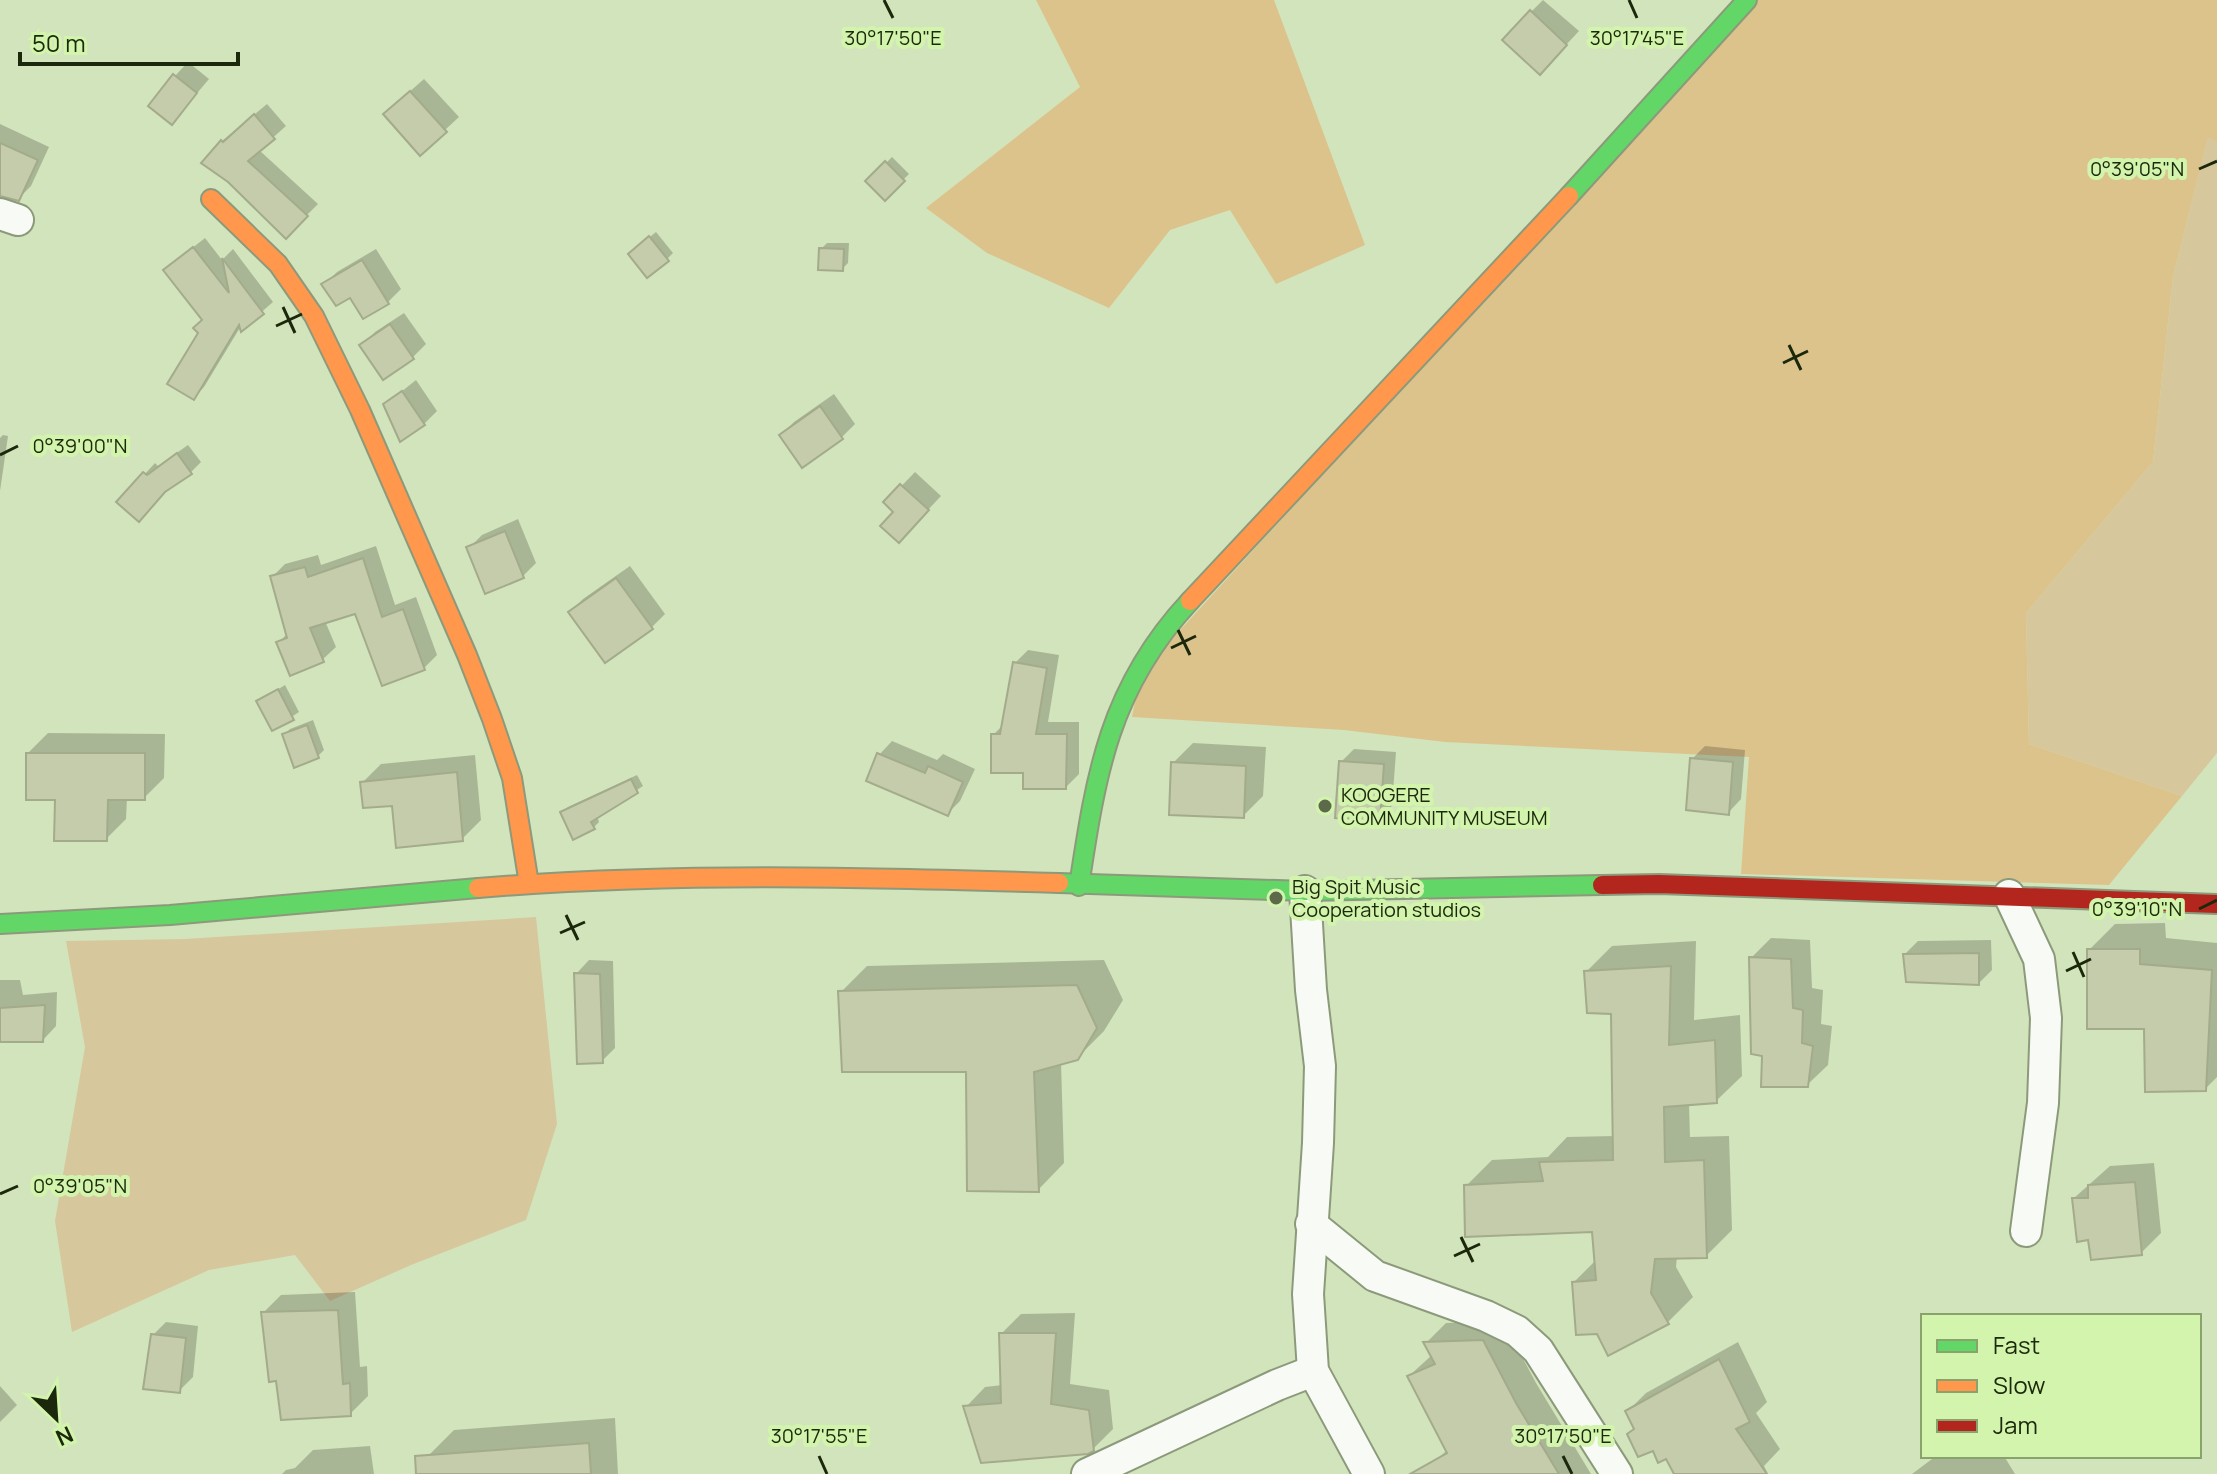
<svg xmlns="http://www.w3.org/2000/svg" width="2217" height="1474" font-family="Manrope,sans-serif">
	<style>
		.green { fill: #d7c79c }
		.forest { fill: #dcc38c }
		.shadow { fill: #0003 }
		.building { fill: #c4ccac; stroke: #a3ab8a; stroke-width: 2 }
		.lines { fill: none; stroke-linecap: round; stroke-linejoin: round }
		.street-casing { stroke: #8c9a7b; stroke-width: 34 }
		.fast-casing { stroke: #8c9a7b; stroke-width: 22 }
		.slow-casing { stroke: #8c9a7b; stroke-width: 22 }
		.jam-casing { stroke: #8c9a7b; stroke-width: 22 }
		.street { stroke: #f8fbf5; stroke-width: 30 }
		.fast { stroke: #63d668; stroke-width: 18 }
		.slow { stroke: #ff974d; stroke-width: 18 }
		.jam { stroke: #b3261e; stroke-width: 18 }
		.ticks { fill: none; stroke: #1c280b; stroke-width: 3 }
		.poi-dot { fill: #5c6a49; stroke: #d3f4ac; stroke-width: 3 }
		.labels { text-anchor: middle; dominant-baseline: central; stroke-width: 8; stroke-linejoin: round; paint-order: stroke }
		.poi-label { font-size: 20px; fill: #1c280b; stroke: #d3f4ac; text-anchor: start }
		.ticks-label { font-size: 20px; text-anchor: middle; fill: #1c280b; stroke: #d3f4ac; stroke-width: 8; stroke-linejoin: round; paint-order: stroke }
	</style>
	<rect width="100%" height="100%" fill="#d2e4bc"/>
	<g class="green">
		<polygon points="2208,136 2217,142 2217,753 2182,796 2029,744 2026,613 2153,462 2173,277"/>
		<polygon points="536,917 557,1124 526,1220 411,1265 330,1301 295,1255 209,1270 72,1332 55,1221 85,1047 66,941 185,939"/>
	</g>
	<g class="forest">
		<polygon points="1036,0 1274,0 1365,245 1276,284 1230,210 1170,230 1109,308 987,253 926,208 1080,87"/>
		<polygon points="1756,0 2217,0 2217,142 2208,137 2173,277 2153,462 2026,613 2029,744 2182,796 2109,885 1741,874 1749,757 1445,742 1344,730 1132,717 1140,674"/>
	</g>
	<g class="shadow">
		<polygon points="1543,0 1579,31 1553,59 1531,12"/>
		<polygon points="188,62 209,79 172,123 175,76"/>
		<polygon points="424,79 459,117 420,153 399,101"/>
		<polygon points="267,104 286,126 259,150 318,204 286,236 222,141"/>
		<polygon points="0,124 49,147 31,186 18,199 0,194"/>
		<polygon points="892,157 909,174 885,198 868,181"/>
		<polygon points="656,232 673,253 667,259 636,248"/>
		<polygon points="205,238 222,260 233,249 273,302 242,329 241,326 204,387 194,398 200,332 204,320 177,260"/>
		<polygon points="827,243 849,243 848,263 842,269 821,249"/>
		<polygon points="376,249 401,289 388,302 350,296 324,285 337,272"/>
		<polygon points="404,313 426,344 413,357 362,346 375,332"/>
		<polygon points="416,380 437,411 424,424 386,404"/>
		<polygon points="834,394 855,424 842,437 802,465 781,435 794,422"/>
		<polygon points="3,435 8,436 0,491 0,438"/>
		<polygon points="188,445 201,462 190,473 167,488 119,502 155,463 158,466"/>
		<polygon points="915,472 941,496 912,527 886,502"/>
		<polygon points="518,519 536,563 523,576 486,591 469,548 482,535"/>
		<polygon points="376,546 395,605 416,597 437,655 424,668 356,611 325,621 336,647 322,660 278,643 288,633 272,577 285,564 318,555 321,565"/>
		<polygon points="630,566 665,614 652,627 570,612 583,599"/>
		<polygon points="1028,650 1059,655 1048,722 1079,722 1079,774 1066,787 1025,771 993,735 1004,724 1015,663"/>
		<polygon points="285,685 299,712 273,729 259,701"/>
		<polygon points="313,720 324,750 318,756 284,735 290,729"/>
		<polygon points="48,733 165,734 164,778 144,798 127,798 126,819 106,839 57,798 28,753"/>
		<polygon points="892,741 937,760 943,754 975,769 960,801 947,814 879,755"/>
		<polygon points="1193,743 1266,747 1263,796 1243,816 1173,763"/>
		<polygon points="1705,746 1745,750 1741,799 1728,813 1692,759"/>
		<polygon points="1354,749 1396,752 1392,806 1379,819 1341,762"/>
		<polygon points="475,755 481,820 462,839 394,804 362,783 381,764"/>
		<polygon points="637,775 643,786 597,816 599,822 593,828 562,813 568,807"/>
		<polygon points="2165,923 2166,938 2217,943 2217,1077 2205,1089 2146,1027 2089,950 2115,924"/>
		<polygon points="1771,938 1810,940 1812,988 1823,990 1821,1024 1832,1026 1828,1065 1807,1085 1751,958"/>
		<polygon points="1991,940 1992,970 1979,983 1905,954 1918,941"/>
		<polygon points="1696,941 1694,1020 1740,1015 1742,1076 1716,1101 1689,1104 1690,1137 1729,1136 1732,1230 1706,1256 1677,1256 1676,1267 1693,1297 1668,1322 1574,1282 1596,1260 1594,1230 1466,1186 1492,1160 1548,1157 1567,1137 1615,1136 1613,1012 1586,972 1612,946"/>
		<polygon points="589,960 613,961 615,1048 602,1061 576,974"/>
		<polygon points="1104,960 1123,1000 1104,1031 1077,1058 1061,1062 1064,1163 1038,1190 968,1070 841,992 867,966"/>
		<polygon points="0,980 20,980 23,995 57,992 56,1026 43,1040 0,1040"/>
		<polygon points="2154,1163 2161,1233 2141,1253 2074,1198 2110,1166"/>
		<polygon points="355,1292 360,1367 367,1366 368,1396 350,1414 278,1379 263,1313 281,1295"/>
		<polygon points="1075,1313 1070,1384 1109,1390 1113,1429 1093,1449 966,1407 985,1387 1003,1385 1001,1334 1021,1314"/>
		<polygon points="1503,1321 1536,1383 1591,1474 1447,1474 1437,1460 1447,1450 1409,1376 1432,1355 1426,1343 1446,1323"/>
		<polygon points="166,1322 198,1326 193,1377 180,1390 153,1335"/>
		<polygon points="1738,1342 1767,1402 1756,1413 1780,1449 1764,1466 1768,1474 1676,1474 1667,1456 1654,1448 1636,1428 1628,1411 1646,1393"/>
		<polygon points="0,1386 17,1405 0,1422"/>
		<polygon points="615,1418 618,1474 429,1474 428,1456 454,1430"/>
		<polygon points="370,1446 374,1474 282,1474 286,1470 295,1468 313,1450"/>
		<polygon points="1936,1456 2004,1456 2015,1474 1912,1474"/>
	</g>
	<g class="building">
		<polygon points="1530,10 1567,45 1540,75 1502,40"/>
		<polygon points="173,74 197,93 172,125 148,106"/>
		<polygon points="410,91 447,132 420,156 383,114"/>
		<polygon points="254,114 275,139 248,161 308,216 286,239 228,182 201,163 221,140 223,142"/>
		<polygon points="0,143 38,160 19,201 0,196"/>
		<polygon points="885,161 905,181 885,201 865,181"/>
		<polygon points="649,236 669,261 647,278 628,254"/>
		<polygon points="193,247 229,293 222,258 264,314 241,332 239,325 194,400 167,384 198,333 193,328 202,320 163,270"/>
		<polygon points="819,248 844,249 843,271 818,270"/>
		<polygon points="362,260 389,304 363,319 350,298 336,306 321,284"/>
		<polygon points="390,324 414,359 383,380 359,345"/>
		<polygon points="402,391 425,425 400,442 383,404"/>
		<polygon points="820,406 843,439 802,468 779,435"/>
		<polygon points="177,453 192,474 165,492 139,522 116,502 143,472 147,475"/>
		<polygon points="900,484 929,510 899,543 880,526 893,512 883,502"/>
		<polygon points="505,531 524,578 485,594 466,547"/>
		<polygon points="363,558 382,617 403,609 425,670 382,686 355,614 310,628 324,662 290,676 276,642 287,638 270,576 305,567 308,577"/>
		<polygon points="616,578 653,629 605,663 568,612"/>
		<polygon points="1013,662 1047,668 1036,734 1067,734 1066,789 1023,789 1023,773 991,773 991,734 1000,734"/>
		<polygon points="278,689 294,720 272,731 256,701"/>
		<polygon points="307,725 319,758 294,768 282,734"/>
		<polygon points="26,753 145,753 145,800 108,800 107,841 54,841 55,800 26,800"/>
		<polygon points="877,753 925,773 928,766 963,782 948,816 866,781"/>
		<polygon points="1690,758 1733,762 1729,815 1686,810"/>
		<polygon points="1339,761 1384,764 1380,821 1335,818"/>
		<polygon points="1171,762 1246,766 1244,818 1169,815"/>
		<polygon points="457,772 463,841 396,848 392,806 363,808 360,782"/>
		<polygon points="631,779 638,793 591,822 595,829 573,840 560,812"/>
		<polygon points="2087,949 2140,949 2140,964 2212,970 2206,1091 2145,1092 2144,1029 2087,1029"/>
		<polygon points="1979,953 1979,985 1906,982 1903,954"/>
		<polygon points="1749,957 1791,959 1793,1008 1803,1010 1802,1043 1813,1046 1808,1087 1761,1087 1762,1056 1751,1054"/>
		<polygon points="1671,966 1669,1045 1715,1040 1717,1103 1664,1107 1665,1162 1704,1160 1707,1258 1655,1259 1651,1293 1669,1324 1608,1356 1597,1334 1576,1335 1572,1282 1596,1280 1592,1232 1465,1237 1464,1185 1543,1181 1539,1162 1613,1160 1611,1014 1587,1013 1584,971"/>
		<polygon points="574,973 600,974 603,1063 577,1064"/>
		<polygon points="1077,985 1097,1028 1078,1060 1034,1072 1039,1192 967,1191 966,1072 842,1072 838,991"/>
		<polygon points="45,1005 43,1042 0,1042 0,1008"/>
		<polygon points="2135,1182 2142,1255 2091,1260 2088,1240 2077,1242 2072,1198 2088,1198 2088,1185"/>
		<polygon points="338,1310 343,1384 350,1383 351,1416 281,1420 276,1381 269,1382 261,1312"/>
		<polygon points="999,1333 1056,1333 1051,1404 1089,1410 1094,1451 1088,1454 981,1463 963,1406 1001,1403"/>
		<polygon points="151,1334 186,1338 180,1393 143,1389"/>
		<polygon points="1483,1340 1516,1403 1559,1474 1410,1474 1447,1453 1407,1376 1435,1364 1423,1342"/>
		<polygon points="1719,1359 1750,1422 1736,1429 1767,1474 1674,1474 1666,1459 1658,1463 1653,1451 1638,1457 1627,1434 1634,1429 1625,1411"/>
		<polygon points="589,1443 591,1474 416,1474 415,1456"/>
	</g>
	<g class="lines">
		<g class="street-casing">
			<g id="street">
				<polyline points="0,214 18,220"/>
				<polyline points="1305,891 1311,990 1320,1066 1318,1143 1308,1294 1313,1371 1369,1474"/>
				<polyline points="2009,895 2039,959 2046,1018 2043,1103 2026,1231"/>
				<polyline points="1311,1224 1375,1276 1486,1316 1517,1331 1538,1350 1617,1474"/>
				<polyline points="1087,1474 1277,1385 1313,1371"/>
			</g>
		</g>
		<g class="fast-casing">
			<g id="fast">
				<polyline points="1569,196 1747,0"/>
				<polyline points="1059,883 1305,891 1602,885"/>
				<path d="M1079,886C1096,774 1109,688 1190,601"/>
				<polyline points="0,924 170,915 478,888"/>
			</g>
		</g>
		<g class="slow-casing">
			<g id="slow">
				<polyline points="211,199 278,264 314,316 360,410 467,655 492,719 512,778 529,884"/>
				<polyline points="1190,601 1569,196"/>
				<path d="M478,888C672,872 866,877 1059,883"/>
			</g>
		</g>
		<g class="jam-casing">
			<polyline id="jam" points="1602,885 1659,884 2217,904"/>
		</g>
		<use href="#street" class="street"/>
		<use href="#fast" class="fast"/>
		<use href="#slow" class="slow"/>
		<use href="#jam" class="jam"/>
	</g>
	<path class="ticks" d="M884,0L893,18M1629,0L1637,18M2199,169L2217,161M283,307L295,333M276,326L302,314M1789,345L1801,370M1783,363L1808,351M0,455L18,446M1178,630L1190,655M1171,648L1196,636M2199,909L2217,900M566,915L578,940M560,933L585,922M2073,952L2084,977M2066,971L2091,959M0,1194L18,1186M1461,1237L1473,1262M1454,1256L1480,1244M819,1456L827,1474M1563,1456L1572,1474"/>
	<g class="poi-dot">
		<circle cx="1325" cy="806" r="8"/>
		<circle cx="1276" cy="898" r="8"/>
	</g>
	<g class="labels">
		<g class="poi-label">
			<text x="1341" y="794">KOOGERE<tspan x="1341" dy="23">COMMUNITY MUSEUM</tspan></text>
			<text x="1292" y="886">Big Spit Music<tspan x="1292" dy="23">Cooperation studios</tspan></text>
		</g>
	</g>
	<g class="ticks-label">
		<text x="893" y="45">30°17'50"E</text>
		<text x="1637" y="45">30°17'45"E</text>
		<text x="2137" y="176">0°39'05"N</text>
		<text x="80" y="453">0°39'00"N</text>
		<text x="2137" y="916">0°39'10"N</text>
		<text x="80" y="1193">0°39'05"N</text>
		<text x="819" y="1443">30°17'55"E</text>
		<text x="1563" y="1443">30°17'50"E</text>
	</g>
	<rect x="1921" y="1314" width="280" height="144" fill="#d3f4ac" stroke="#8aa26c" stroke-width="2"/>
	<rect x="1937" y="1340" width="40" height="12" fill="#63d668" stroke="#8aa26c" stroke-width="2"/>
	<text x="1993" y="1354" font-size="24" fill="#1c280b">Fast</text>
	<rect x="1937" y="1380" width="40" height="12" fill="#ff974d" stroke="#8aa26c" stroke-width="2"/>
	<text x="1993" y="1394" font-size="24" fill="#1c280b">Slow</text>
	<rect x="1937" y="1420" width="40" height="12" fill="#b3261e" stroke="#8aa26c" stroke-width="2"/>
	<text x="1993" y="1434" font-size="24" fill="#1c280b">Jam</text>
	<g transform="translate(56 1418) rotate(155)" stroke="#d3f4ac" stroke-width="6" paint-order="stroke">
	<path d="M0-6L14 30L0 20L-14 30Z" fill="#1c280b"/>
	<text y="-12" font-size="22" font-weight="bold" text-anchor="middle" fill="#1c280b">N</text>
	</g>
	<path d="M20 52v12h218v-12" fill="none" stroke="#1c280b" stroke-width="4"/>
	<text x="32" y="52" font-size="24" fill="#1c280b" stroke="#d3f4ac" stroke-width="6" paint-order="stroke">50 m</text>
</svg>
